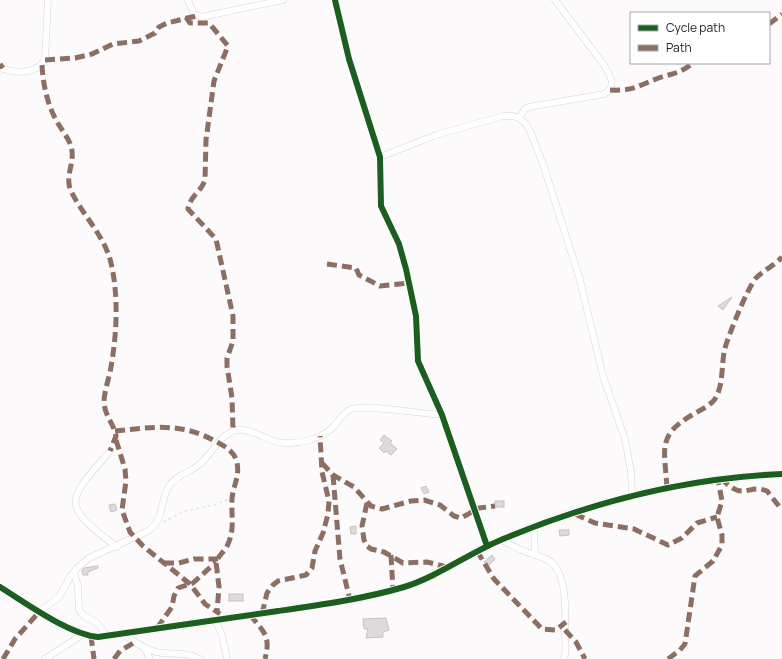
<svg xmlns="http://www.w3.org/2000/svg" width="782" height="659" font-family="Manrope,sans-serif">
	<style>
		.building { fill: #dfdada; stroke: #c6c1c1 }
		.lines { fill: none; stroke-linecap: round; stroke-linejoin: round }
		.minor-casing { stroke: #dad4d4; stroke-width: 7 }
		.tertiary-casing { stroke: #dad4d4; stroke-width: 8 }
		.path { stroke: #e3e3e3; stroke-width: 1.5; stroke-dasharray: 3 3; stroke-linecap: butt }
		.minor { stroke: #fffefe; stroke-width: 6 }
		.tertiary { stroke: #fffefe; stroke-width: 7 }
		.quiet { stroke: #8d6e63; stroke-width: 5; stroke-dasharray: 10 5; stroke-linecap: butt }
		.cycleway-casing { stroke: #fff; stroke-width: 8 }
		.cycleway { stroke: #1b5e20; stroke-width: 6 }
	</style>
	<rect width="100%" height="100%" fill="#fcfafa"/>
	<g class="building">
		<polygon points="732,297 723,310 718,306"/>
		<polygon points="384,435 392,441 390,443 397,449 391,455 386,451 384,453 379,448 384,443 380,440"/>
		<polygon points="426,486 429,492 424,494 421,488"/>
		<rect x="495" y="501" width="9" height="6"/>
		<polygon points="115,504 117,510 111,512 109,505"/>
		<polygon points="356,526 356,534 351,534 350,527"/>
		<polygon points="559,530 569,530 569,535 560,536"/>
		<polygon points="492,555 495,559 488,566 484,562"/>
		<polygon points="98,566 98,568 88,572 88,575 83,575 82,570 84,568"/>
		<rect x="229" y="594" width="14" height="7"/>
		<polygon points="386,618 389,630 383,632 383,637 366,638 368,629 364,629 363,619"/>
	</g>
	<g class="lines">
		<g class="minor-casing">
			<g id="minor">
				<polyline points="188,0 194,14 201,17 283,0"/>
				<polyline points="335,0 349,59 380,157 381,206 399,244 406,269 416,316 418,361 442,415 487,546"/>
				<path d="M0,68C16,73 35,75 45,60L48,0"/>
				<path d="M519,118L525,109L529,107L604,94C618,86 610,75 604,65L555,0"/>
				<polyline points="380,157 436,135 503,116 513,116 519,118 526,124 530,131 544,167 580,280 603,376 625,439 631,472 632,495"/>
				<path d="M110,451C66,502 60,504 117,547"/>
				<polyline points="534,527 535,555"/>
				<path d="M502,540C509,544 516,548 524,551C533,555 548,557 554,565C568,582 565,615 565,635C565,643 567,651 564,659"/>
				<polyline points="74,572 78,586 79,610 84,616 97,623 106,635"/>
				<path d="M39,612L59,597L70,577L78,567L89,558L148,531C166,517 159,502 169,486C177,474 192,472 201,463C210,455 216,443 225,436C245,419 263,442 284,443C299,444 321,439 332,428C338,422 343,412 351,409C365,404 424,414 442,415"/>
				<polyline points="215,620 222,635 227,659"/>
				<path d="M122,633C132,640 143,649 156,652C171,655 186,651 200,659"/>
				<polyline points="144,647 150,659"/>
				<polyline points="45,659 83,634"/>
			</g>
		</g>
		<g class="tertiary-casing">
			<path id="tertiary" d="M0,587C26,603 68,634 98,637C158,628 218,620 278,611C320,605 363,599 404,587C439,576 469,553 503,539C592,502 686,478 782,474"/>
		</g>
		<polyline class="path" points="163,522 185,511 214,505 232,498"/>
		<use href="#minor" class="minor"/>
		<use href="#tertiary" class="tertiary"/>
		<g class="quiet">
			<path d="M186,17L190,23H209L228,46L214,81L206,140L205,180C201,192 190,196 188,209L216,239L233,316V341L227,358V366L232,398L233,430"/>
			<polyline points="769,24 782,14"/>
			<polyline points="45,60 75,58 92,54 113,44 139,41 155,33 159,27 167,23 196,16"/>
			<polyline points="0,64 3,68"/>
			<path d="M42,65C43,84 47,103 56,120C61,129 68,137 71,146C76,162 64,176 71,191C82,214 102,233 110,259C119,293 117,333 111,367C109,379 104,391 104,403C105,416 114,424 116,436L110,451"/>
			<path d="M610,90C632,91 636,87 656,79C672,73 678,75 693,63"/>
			<polyline points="327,264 356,268 359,275 380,286 409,283"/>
			<path d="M115,431C154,427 181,422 217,442C226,447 235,452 237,463C240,476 233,486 232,499C231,515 235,529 228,544C225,551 219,555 216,562L219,587L217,612"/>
			<polyline points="116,440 125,469 126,481 122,510 130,532 143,546 190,584 205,604 220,614"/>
			<polyline points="322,463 333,475 354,487 371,506 382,509 411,501 424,500 440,505 454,516 461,518 479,508 495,506"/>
			<polyline points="333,475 340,559 350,600"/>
			<path d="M721,478C744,503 747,483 767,491L782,510"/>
			<path d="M667,488C665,450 656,436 692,415C700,410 710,406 715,399C724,385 721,363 725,348C729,334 747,289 756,278C764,270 775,265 782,257"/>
			<polyline points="367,503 362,526 364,540 367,546 371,549 384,552 403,563 427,562 447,567"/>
			<polyline points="575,514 595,523 634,529 668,545 682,538 697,523 717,517"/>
			<polyline points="477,551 494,579 542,629 556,630 566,622"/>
			<polyline points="391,555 393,590"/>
			<polyline points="164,563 179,563 194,559 218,559"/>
			<polyline points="262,614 267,593 273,585 278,581 306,575 312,568 315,551 323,533 328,514 329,501 322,472 320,436"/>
			<path d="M250,615C264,632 271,636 265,659"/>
			<polyline points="157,628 172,607 174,596 178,588 193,583 216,562"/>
			<polyline points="565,630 576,642 585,659"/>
			<polyline points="91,636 94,659"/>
			<polyline points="3,659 15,639 39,612"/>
			<polyline points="114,659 120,651 135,642"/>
			<polyline points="668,659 680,650 685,644 695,576 713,561 722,545 722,535 717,517 722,501 718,480"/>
		</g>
		<g class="cycleway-casing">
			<g id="cycleway">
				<polyline points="335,0 349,59 380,157 381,206 399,244 406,269 416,316 418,361 442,415 487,546"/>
				<path d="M0,587C26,603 68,634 98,637C158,628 218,620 278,611C320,605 363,599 404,587C439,576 469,553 503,539C592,502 686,478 782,474"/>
			</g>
		</g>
		<use href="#cycleway" class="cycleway"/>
	</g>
	<rect x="630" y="12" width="140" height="52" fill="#ffffff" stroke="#a9a6a6"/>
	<rect x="638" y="25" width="20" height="6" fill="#1b5e20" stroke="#a9a6a6"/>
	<text x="666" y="32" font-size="12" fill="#272020">Cycle path</text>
	<rect x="638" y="45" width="20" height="6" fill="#8d6e63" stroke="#a9a6a6"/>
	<text x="666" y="52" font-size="12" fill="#272020">Path</text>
</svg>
